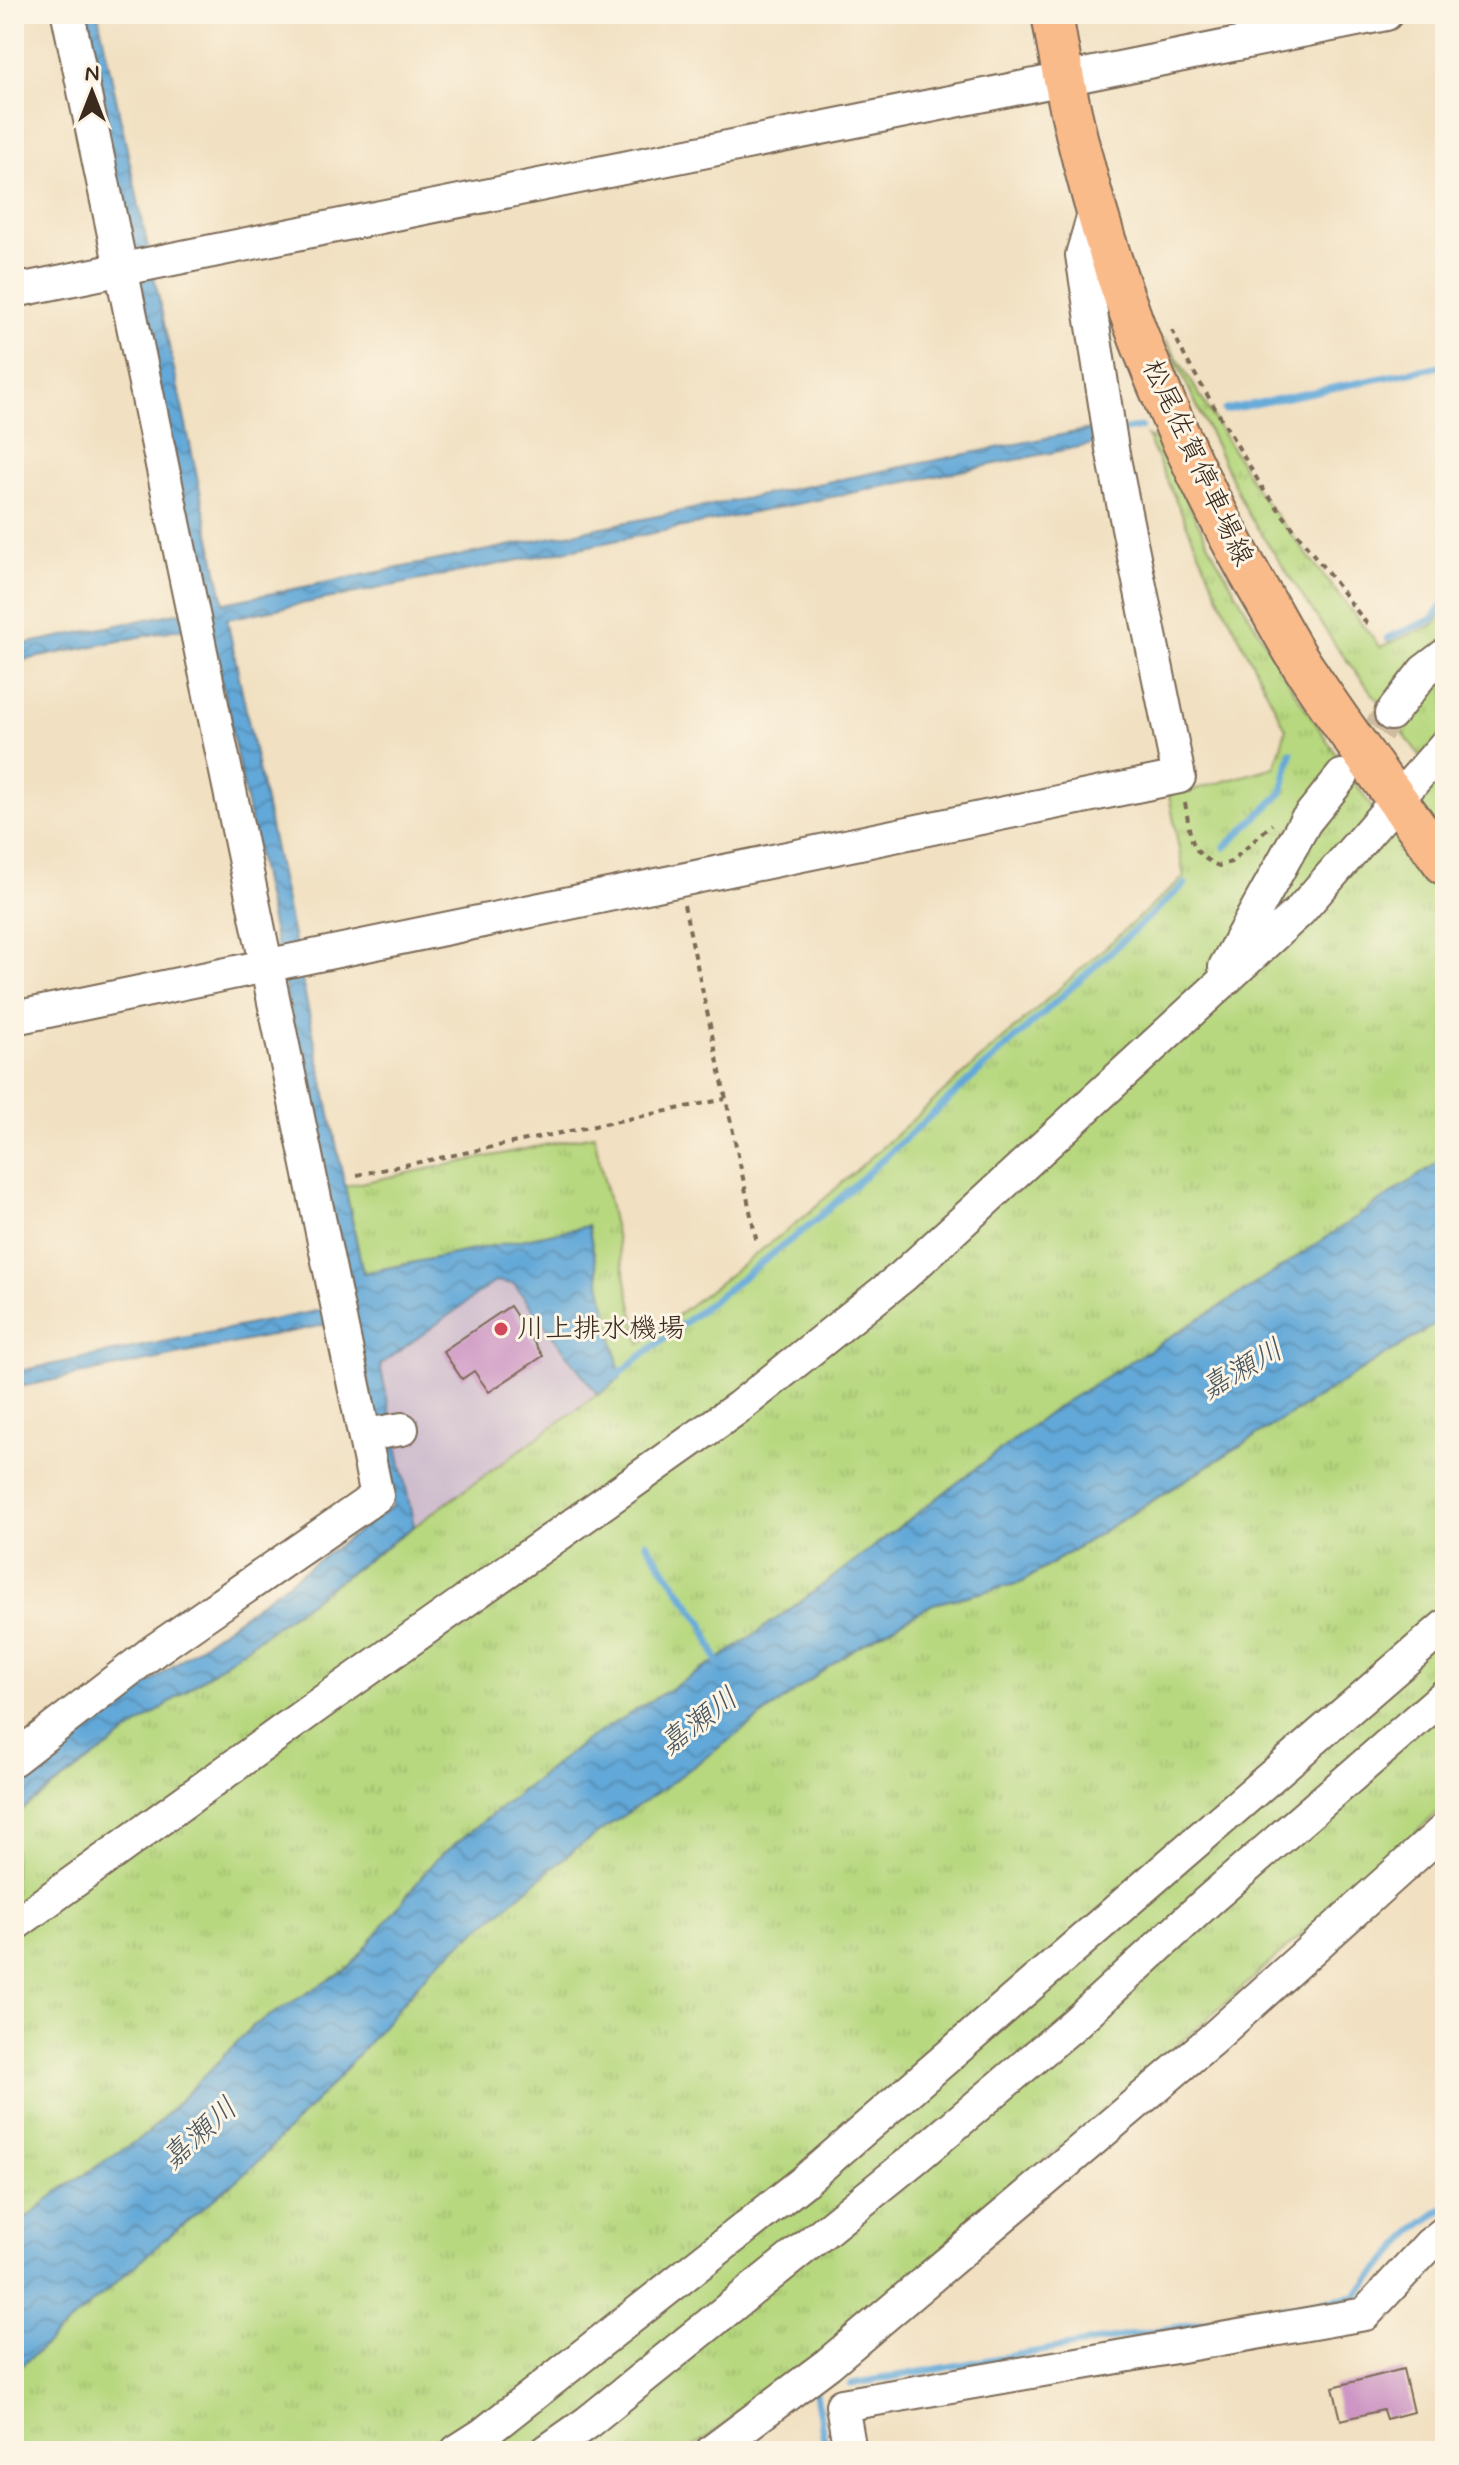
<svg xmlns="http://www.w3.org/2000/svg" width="1459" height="2465" font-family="Mynerve,'Klee One',sans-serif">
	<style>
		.industrial { fill: #cfbdce }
		.grass { fill: url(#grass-tufts); stroke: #79814e; stroke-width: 2 }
		.water { fill: url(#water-waves); stroke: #4e697b; stroke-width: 2 }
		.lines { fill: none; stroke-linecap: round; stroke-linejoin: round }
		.stream { stroke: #62a8d8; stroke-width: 7 }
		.building { fill: #cd96c4 }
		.minor-tunnel { stroke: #cdbca0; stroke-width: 32; stroke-dasharray: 32 16; stroke-linecap: butt }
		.minor-casing { stroke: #7b6a57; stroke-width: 36 }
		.major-casing { stroke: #7b6a57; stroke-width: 44 }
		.path { stroke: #7b6a57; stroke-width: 4; stroke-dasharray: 6 6; stroke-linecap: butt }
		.minor { stroke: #fff; stroke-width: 32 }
		.major { stroke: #fabb8b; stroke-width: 40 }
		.poi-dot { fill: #d1495b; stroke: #fcf5e5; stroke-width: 3 }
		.labels { text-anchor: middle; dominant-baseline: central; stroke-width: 6; stroke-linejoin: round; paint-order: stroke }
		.street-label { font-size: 28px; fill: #3b2a1e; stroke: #fcf5e5 }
		.poi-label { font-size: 28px; fill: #3b2a1e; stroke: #fcf5e5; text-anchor: start }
		.water-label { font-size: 30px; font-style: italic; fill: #49565f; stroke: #fcf5e5 }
	</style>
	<defs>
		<pattern id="grass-tufts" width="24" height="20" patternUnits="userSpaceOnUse" patternTransform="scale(2)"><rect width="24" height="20" fill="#b7d87f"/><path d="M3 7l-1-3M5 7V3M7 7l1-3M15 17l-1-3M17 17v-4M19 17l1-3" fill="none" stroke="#9eba6d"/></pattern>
		<pattern id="water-waves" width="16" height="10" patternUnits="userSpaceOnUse" patternTransform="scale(2)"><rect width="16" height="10" fill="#62a8d8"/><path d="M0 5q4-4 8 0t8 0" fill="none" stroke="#5289af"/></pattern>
	</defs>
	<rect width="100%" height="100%" fill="#fcf5e5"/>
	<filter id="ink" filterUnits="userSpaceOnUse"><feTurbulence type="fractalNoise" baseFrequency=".0125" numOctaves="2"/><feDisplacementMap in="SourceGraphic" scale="16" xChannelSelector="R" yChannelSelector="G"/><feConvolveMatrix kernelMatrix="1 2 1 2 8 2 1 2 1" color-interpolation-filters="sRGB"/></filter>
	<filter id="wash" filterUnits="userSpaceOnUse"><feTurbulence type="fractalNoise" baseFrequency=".006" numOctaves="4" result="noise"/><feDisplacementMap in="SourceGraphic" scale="32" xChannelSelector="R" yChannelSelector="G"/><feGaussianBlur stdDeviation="1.8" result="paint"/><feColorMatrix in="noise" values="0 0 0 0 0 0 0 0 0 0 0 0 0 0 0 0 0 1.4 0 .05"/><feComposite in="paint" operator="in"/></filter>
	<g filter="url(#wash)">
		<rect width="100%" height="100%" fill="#f1e0c1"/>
		<polygon class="industrial" points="496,1280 514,1284 598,1395 414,1526 379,1365"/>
		<g class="grass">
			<polygon points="1165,338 1260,495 1380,647 1435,624 1445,610 1445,1158 1268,1276 1057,1407 803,1600 718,1660 586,1740 436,1859 350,1967 253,2026 148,2133 60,2190 14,2228 14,1815 620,1378 588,1226 363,1273 345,1186 594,1135 640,1344 804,1217 1184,877 1168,789 1189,791 1275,767 1286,729 1222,603 1147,436 1156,441 1216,558 1290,685 1387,830 1435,775 1338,649 1248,514"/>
			<polygon points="1445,1318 1445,1806 1203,2023 818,2357 688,2451 14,2451 14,2372 163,2241 250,2169 337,2079 433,1967 575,1849 672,1782 849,1652 933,1604 1021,1583"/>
		</g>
		<g class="water">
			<polygon points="80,14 98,14 224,603 1091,429 1094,444 227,619 363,1273 588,1226 621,1378 598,1395 514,1284 496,1281 380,1365 414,1526 14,1815 14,1781 393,1506 354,1319 14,1388 14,1372 351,1304 209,623 14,662 14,646 206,607"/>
			<polygon points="1445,1158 1445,1318 1020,1583 933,1604 849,1652 672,1782 575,1849 433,1967 337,2079 250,2169 163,2241 14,2372 14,2228 60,2190 148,2133 253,2026 350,1967 436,1859 586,1740 718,1660 803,1600 1057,1407 1268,1276"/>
		</g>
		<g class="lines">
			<g class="stream">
				<polyline points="1225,410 1445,365"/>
				<polyline points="1126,430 1141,427"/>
				<polyline points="1388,638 1433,619 1445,602"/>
				<polyline points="1225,847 1282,793 1291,753"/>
				<polyline points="620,1373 816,1220 1185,884"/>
				<polyline points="646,1543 702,1622 720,1667"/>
				<polyline points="851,2384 1356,2296 1415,2229 1445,2207"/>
				<polyline points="816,2394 826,2451"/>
			</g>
		</g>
		<g id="blocks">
			<g class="building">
				<polygon points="510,1306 543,1356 489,1392 474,1371 462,1379 443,1351"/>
				<polygon points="1403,2369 1413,2412 1386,2419 1383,2410 1341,2420 1333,2387"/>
			</g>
		</g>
	</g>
	<g filter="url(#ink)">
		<use href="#blocks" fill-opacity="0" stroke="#7b6a57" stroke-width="2"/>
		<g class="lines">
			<polyline class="minor-tunnel" points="1348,768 1391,714"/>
			<g class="minor-casing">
				<g id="minor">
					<polyline points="14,291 1386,14"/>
					<polyline points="1391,714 1424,671 1445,655"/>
					<polyline points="1225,967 1305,822 1342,776"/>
					<polyline points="14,1018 1179,777 1112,449 1082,255 1096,207"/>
					<polyline points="365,1435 402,1429"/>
					<polyline points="14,1759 155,1650 377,1496 68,14"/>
					<polyline points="14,1925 318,1705 739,1407 903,1276 1300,911 1445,745"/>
					<polyline points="457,2451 482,2435 802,2183 1445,1626"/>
					<polyline points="547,2451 588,2422 918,2156 1074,2024 1208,1901 1445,1695"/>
					<polyline points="712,2451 828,2364 1211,2040 1445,1829"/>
					<polyline points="850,2451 842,2405 1365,2314 1430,2244 1445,2232"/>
				</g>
			</g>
			<g class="major-casing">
				<path id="major" d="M1052,14C1086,222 1158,417 1264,599C1278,623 1291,649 1307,672C1350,738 1398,801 1445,865"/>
			</g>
			<g class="path">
				<polyline points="1172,330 1186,359 1263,489 1367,624"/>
				<path d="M1185,803C1191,833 1187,853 1219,866L1231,862L1272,824"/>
				<polyline points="684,905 757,1243"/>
				<polyline points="357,1175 725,1099"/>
			</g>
			<use href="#minor" class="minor"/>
			<use href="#major" class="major"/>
		</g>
	</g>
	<circle class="poi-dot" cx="501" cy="1329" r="8"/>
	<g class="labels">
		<g class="street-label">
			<text transform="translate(1197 463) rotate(65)">松尾佐賀停車場線</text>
		</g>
		<g class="poi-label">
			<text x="517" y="1329">川上排水機場</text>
		</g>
		<g class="water-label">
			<text transform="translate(1242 1370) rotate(-30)">嘉瀬川</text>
			<text transform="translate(699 1722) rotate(-37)">嘉瀬川</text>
			<text transform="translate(200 2134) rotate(-42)">嘉瀬川</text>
		</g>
	</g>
	<rect width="1459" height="2465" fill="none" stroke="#fcf5e5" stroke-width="48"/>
	<g transform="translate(92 92)" stroke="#fcf5e5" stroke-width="6" paint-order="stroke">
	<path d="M0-6L14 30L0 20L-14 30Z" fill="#3b2a1e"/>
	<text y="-12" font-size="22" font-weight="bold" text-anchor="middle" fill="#3b2a1e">N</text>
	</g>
</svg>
